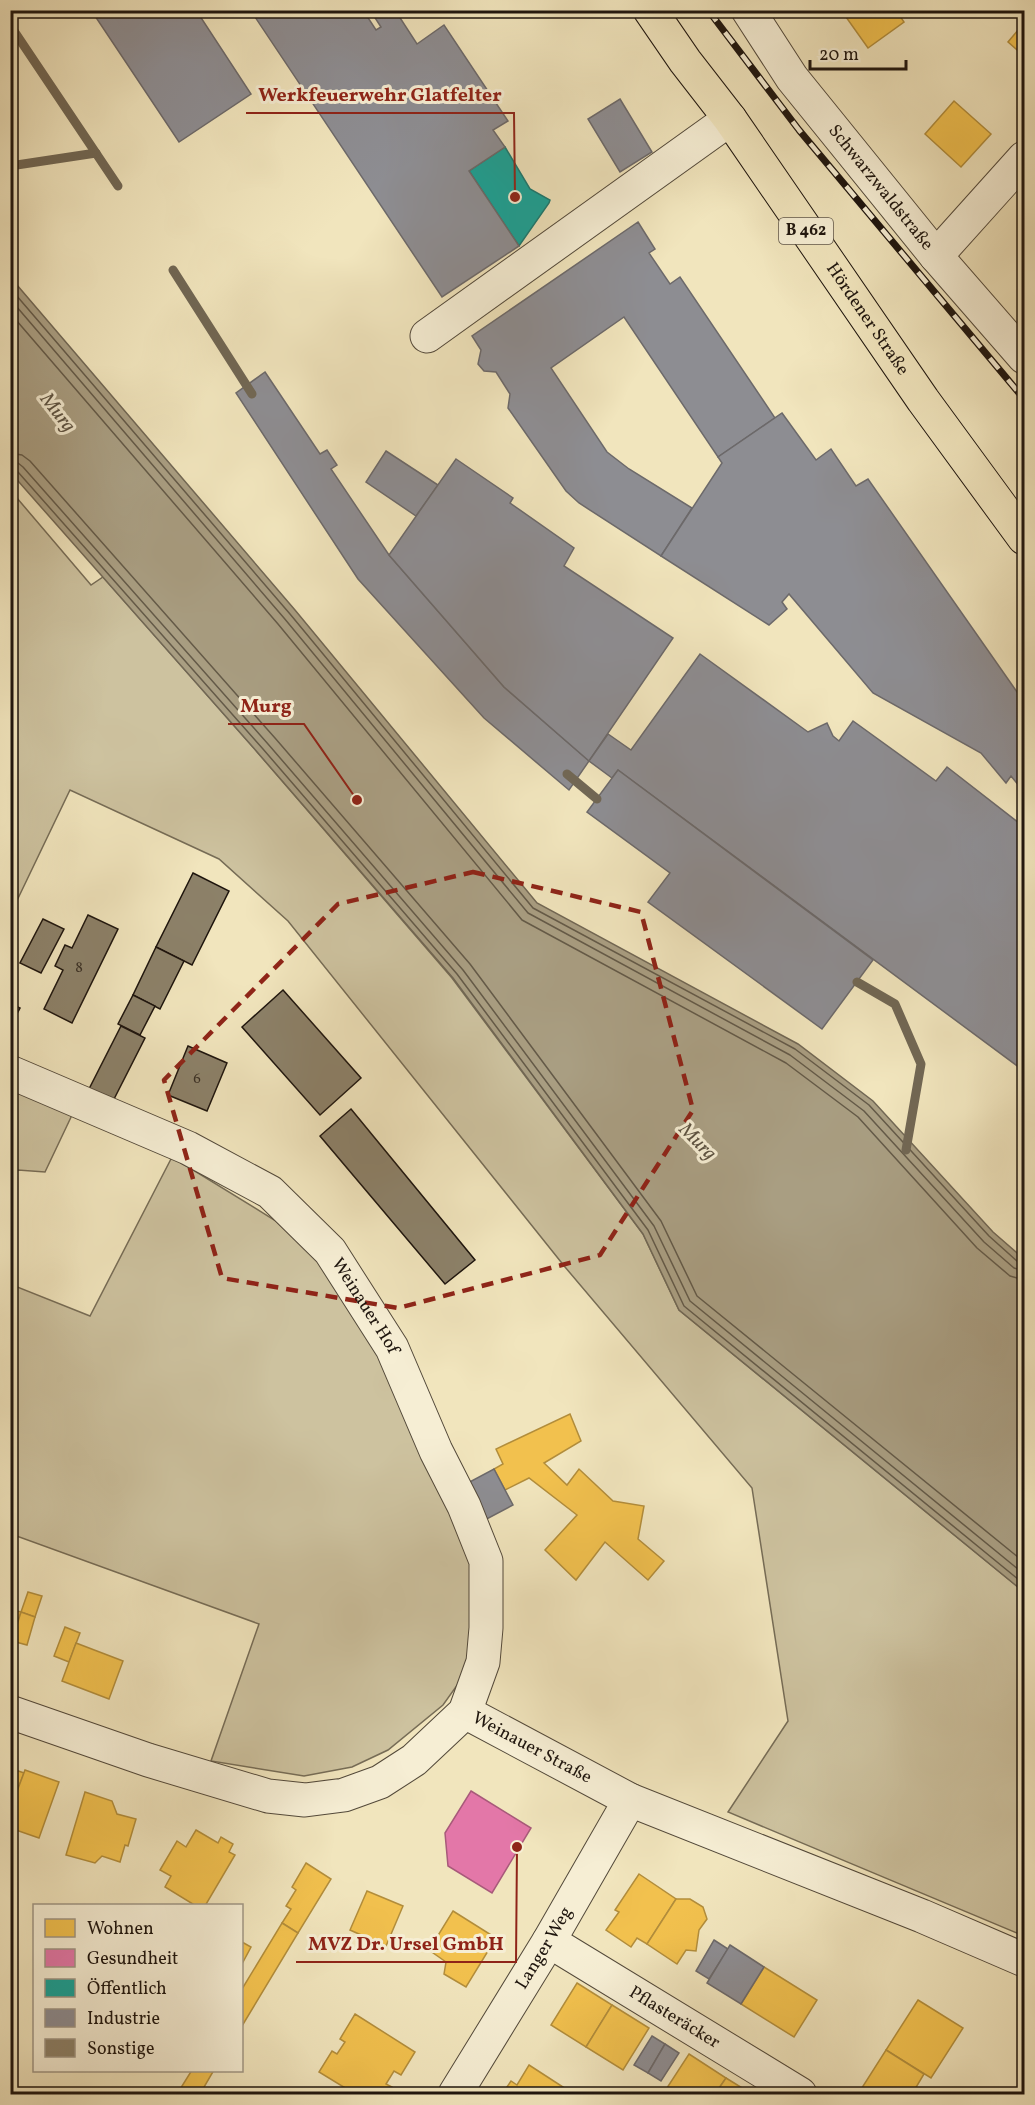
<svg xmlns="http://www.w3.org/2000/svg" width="1035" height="2105" font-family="Vollkorn,serif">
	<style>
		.green { fill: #cdc29f; stroke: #766c56; stroke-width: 1.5 }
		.water { fill: #a99e82; stroke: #716754; stroke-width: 1.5 }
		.homes { fill: #f2c14e; stroke: #b28d3b; stroke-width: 1.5 }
		.health { fill: #e377a8; stroke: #a85a7a; stroke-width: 1.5 }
		.public { fill: #17a398; stroke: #19786f; stroke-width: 1.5 }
		.industry { fill: #8d8d92; stroke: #6c696a; stroke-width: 1.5 }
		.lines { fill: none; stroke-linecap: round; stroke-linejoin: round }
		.shore { stroke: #645a48; stroke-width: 1.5 }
		.stream { stroke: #716754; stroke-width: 9 }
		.building { fill: #8c8169; stroke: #1e150e; stroke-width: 1.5 }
		.minor-casing { stroke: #53493a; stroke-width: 35 }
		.major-casing { stroke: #1e150e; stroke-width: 35 }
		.minor { stroke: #f6eed4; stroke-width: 33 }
		.major { stroke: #f1e5bd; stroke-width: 33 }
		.rail-casing { stroke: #1e150e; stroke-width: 7 }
		.rail { stroke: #f6eed4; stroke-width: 4.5; stroke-dasharray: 14; stroke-linecap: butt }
		.marked { fill: none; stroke: #8f2418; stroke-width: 4.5; stroke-dasharray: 12 8; stroke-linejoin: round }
		.labels { text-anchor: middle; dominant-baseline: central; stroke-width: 6; stroke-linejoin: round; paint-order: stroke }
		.number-label { font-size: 15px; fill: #3a3025 }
		.shield { fill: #f6eed4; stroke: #5f5649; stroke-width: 1.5 }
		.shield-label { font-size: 16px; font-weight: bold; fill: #1e150e }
		.street-label { font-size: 18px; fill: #1e150e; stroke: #f6eed4 }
		.water-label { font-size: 20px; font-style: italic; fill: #5d5342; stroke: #f6eed4 }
		.leader { fill: none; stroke: #8f2418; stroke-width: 2 }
		.callout-dot { fill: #8f2418; stroke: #f6eed4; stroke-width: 2 }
		.callout-label { font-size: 20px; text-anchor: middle; font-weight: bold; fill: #8f2418; stroke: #f6eed4; stroke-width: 6; stroke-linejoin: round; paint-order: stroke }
	</style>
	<rect width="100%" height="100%" fill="#f1e5bd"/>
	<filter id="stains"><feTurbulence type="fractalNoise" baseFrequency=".00333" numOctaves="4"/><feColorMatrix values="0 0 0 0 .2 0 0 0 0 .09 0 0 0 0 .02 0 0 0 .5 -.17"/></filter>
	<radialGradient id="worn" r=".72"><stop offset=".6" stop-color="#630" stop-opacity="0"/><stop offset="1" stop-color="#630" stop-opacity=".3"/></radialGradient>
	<g class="green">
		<polygon points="11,491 91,585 103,577 258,753 452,978 643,1234 679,1310 1024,1592 1024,1936 728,1812 788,1721 752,1488 565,1267 288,921 219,859 70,790 11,913"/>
		<polygon points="11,1088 73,1113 45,1172 18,1170 11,1184"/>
		<polygon points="172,1157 276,1221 330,1271 393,1376 471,1549 477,1599 468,1670 443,1705 388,1750 352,1767 304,1776 211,1761 259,1624 11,1534 10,1284 90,1316"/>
	</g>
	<polygon class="water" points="11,278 295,610 537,903 798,1044 873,1101 993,1232 1024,1259 1024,1592 679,1310 643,1234 453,978 258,753 11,473"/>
	<g class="homes">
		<polygon points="841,10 896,10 904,22 868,48"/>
		<polygon points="1024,23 1024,56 1008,42"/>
		<polygon points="954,101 991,134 961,167 925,134"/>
		<polygon points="570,1414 581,1441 544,1463 567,1485 579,1469 613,1501 644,1506 638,1539 664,1561 648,1580 605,1542 576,1580 545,1550 577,1515 529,1478 505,1490 494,1469 503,1464 496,1449"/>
		<polygon points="28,1592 42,1596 35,1617 21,1612"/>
		<polygon points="10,1609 21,1612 12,1641 10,1640"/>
		<polygon points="21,1612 35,1617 27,1645 12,1641"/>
		<polygon points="65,1627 80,1633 69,1662 54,1656"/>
		<polygon points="76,1643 123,1661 109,1699 62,1681"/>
		<polygon points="10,1768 24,1773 10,1810"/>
		<polygon points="25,1770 59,1782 39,1838 10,1828 10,1810"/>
		<polygon points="85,1792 112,1801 117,1814 136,1819 128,1846 125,1845 120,1862 102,1856 95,1863 66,1855"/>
		<polygon points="196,1830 218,1843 221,1837 233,1844 229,1852 235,1855 205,1906 196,1906 165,1887 171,1876 160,1870 177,1841 186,1847"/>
		<polygon points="306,1863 331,1879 298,1933 282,1923 291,1909 286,1906 296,1890 292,1887"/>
		<polygon points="639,1874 676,1899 647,1944 637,1938 631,1947 606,1930 619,1912 615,1910"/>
		<polygon points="367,1891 403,1906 386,1946 350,1930"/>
		<polygon points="676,1899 690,1899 703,1907 707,1919 699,1930 696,1951 686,1950 677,1964 647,1944"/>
		<polygon points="453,1911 496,1938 466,1987 444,1974 446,1962 429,1950"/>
		<polygon points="282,1923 298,1933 242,2026 242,1989"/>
		<polygon points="242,1942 251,1947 242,1964"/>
		<polygon points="764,1967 817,2000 794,2037 741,2004"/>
		<polygon points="577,1983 612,2005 586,2047 551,2025"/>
		<polygon points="918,2000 963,2028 931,2078 886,2050"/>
		<polygon points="612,2005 649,2028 623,2070 586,2047"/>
		<polygon points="355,2014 415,2052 401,2075 394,2071 386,2084 392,2087 388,2094 355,2094 319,2072 332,2051 337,2054 345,2042 340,2039"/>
		<polygon points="886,2050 924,2074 912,2094 913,2094 858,2094"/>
		<polygon points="689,2054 726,2078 715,2094 663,2094"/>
		<polygon points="529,2065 563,2087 558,2094 502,2094 511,2081 517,2085"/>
		<polygon points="192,2070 214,2070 200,2094 177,2094"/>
		<polygon points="726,2078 752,2094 715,2094"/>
	</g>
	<polygon class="health" points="471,1791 531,1828 492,1893 448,1866 445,1833"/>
	<polygon class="public" points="505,147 530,189 550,200 549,203 519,246 469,171"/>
	<g class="industry">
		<polygon points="91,10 196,10 251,94 179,142"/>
		<polygon points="252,10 363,10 376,30 381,27 370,10 395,10 417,44 444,25 508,121 493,130 505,147 469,171 519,246 442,297 251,11"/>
		<polygon points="620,99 652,152 620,172 588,119"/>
		<polygon points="638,222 655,249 649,253 670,284 680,277 775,418 718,457 624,317 551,368 607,452 629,469 692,508 661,556 579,503 566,491 508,408 510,394 496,372 484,371 478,364 481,350 472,336"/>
		<polygon points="265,372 320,454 327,450 337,465 331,469 389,555 504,687 589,761 569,790 484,718 358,579 236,393"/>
		<polygon points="782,413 816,460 831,449 856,486 868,479 1024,702 1024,792 1011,776 1006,783 981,753 873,693 789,594 782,602 787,609 769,625 661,556 722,463 718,457"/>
		<polygon points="386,451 438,485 416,516 366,482"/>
		<polygon points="456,459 513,498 510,503 574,548 564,566 673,638 589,761 504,687 389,555"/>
		<polygon points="700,654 808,732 827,723 833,736 839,741 853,721 936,781 947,767 1024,827 1024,1071 618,770 612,778 589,761 608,734 631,750"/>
		<polygon points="618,770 873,960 822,1029 648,902 670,873 587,812"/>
		<polygon points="494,1469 513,1505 481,1522 462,1486"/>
		<polygon points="714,1940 728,1949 709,1979 696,1971"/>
		<polygon points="730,1945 764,1967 741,2004 707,1983"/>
		<polygon points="652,2036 665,2044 648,2073 634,2065"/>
		<polygon points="665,2044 679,2053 661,2081 648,2073"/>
	</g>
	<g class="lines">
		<g class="shore">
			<polyline points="10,288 290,614 533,908 795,1049 869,1105 989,1236 1018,1262 1024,1263"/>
			<polyline points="10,299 284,618 528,913 790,1055 864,1111 984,1242 1014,1268 1024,1271"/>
			<polyline points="10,313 278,624 522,920 786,1063 858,1117 977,1248 1010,1276 1024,1280"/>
			<polyline points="10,453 22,455 30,461 275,738 470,964 661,1221 697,1296 1024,1562"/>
			<polyline points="10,462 18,463 23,467 268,744 463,970 654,1226 690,1301 1024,1574"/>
			<polyline points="10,470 18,472 263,749 457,974 648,1230 684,1306 1024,1584"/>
		</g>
		<g class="stream">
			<polyline points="10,25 118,186"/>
			<polyline points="10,166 96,153"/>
			<polyline points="173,270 252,394"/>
			<polyline points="567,774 597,799"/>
			<polyline points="857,982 895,1004 921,1064 906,1150"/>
		</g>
	</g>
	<g class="building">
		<polygon points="193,873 229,891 192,965 156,947"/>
		<polygon points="88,915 118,929 72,1023 44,1009 63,970 55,966 65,945 72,948"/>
		<polygon points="43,919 64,929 41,973 20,963"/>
		<polygon points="156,947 184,961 160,1009 133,995"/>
		<polygon points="283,990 361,1078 320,1115 242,1027"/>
		<polygon points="133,995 155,1006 140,1035 118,1024"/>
		<polygon points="10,1003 20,1008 10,1027"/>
		<polygon points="121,1026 145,1038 112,1103 88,1091"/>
		<polygon points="188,1046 227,1063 207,1111 168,1095"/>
		<polygon points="351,1109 475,1260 445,1284 320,1136"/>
	</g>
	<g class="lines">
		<g class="minor-casing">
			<g id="minor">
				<path id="s1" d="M748,10L792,78L936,256L1024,357"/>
				<polyline points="936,256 1024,158"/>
				<polyline points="427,336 730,119"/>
				<path id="s2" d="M10,1072L188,1148L270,1192L330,1251L392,1348L436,1451L464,1506L486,1561V1628L483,1662L465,1712L414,1760L380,1782L344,1795L305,1800L268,1796L148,1760L10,1712"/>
				<path id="s3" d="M465,1712L630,1800L922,1916L1024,1960"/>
				<path id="s4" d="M549,1941L800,2094"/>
				<path id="s5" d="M455,2094L549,1941L630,1800"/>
			</g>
		</g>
		<g class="major-casing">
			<g id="major">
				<path id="s6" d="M650,10L685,61L730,119L923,400L1024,538"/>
			</g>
		</g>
		<use href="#minor" class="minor"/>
		<use href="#major" class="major"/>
		<g class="rail-casing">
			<polyline id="rail" points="708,10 799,130 1024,399"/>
		</g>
		<use href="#rail" class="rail"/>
	</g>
	<path class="marked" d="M473,872L641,912L693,1110L600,1255L398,1308L222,1278L164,1080L338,904Z"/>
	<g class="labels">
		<g class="number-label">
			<text x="79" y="968">8</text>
			<text x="197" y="1079">6</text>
		</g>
		<rect class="shield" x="779" y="218" width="54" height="26" rx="4.5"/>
		<g class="shield-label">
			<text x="806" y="231">B 462</text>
		</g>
		<g class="street-label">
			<text stroke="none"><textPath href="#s1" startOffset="222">Schwarzwaldstraße</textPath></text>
			<text stroke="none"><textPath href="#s6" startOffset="378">Hördener Straße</textPath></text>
			<text stroke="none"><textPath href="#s2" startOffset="436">Weinauer Hof</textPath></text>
			<text stroke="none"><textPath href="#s3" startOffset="76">Weinauer Straße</textPath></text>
			<text stroke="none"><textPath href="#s5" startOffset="171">Langer Weg</textPath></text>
			<text stroke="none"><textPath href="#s4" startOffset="147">Pflasteräcker</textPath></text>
		</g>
		<g class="water-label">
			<text transform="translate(57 413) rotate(52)">Murg</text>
			<text transform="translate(697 1142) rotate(45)">Murg</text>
		</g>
	</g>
	<path class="leader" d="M515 197L514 113H246M357 800L304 724H228M517 1847L516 1962H296"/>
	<g class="callout-dot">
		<circle cx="515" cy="197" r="6"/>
		<circle cx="357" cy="800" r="6"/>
		<circle cx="517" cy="1847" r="6"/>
	</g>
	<g class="callout-label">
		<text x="380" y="101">Werkfeuerwehr Glatfelter</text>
		<text x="266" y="712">Murg</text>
		<text x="406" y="1950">MVZ Dr. Ursel GmbH</text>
	</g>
	<rect width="1035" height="2105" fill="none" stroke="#f1e5bd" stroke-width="36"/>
	<rect x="12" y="12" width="1011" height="2081" fill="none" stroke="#1e150e" stroke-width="3"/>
	<rect x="18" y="18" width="999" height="2069" fill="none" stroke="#1e150e" stroke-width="1.5"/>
	<rect x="33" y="1904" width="210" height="168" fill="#f6eed4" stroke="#a09785" stroke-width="1.5"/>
	<rect x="45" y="1919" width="30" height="18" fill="#f2c14e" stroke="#a09785" stroke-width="1.5"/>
	<text x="87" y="1934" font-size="18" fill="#1e150e">Wohnen</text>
	<rect x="45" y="1949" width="30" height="18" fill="#e377a8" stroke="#a09785" stroke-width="1.5"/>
	<text x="87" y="1964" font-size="18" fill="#1e150e">Gesundheit</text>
	<rect x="45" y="1979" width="30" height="18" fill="#17a398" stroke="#a09785" stroke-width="1.5"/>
	<text x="87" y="1994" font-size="18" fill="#1e150e">Öffentlich</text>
	<rect x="45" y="2009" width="30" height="18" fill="#8d8d92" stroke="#a09785" stroke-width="1.5"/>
	<text x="87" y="2024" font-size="18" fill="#1e150e">Industrie</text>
	<rect x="45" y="2039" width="30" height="18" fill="#8c8169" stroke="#a09785" stroke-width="1.5"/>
	<text x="87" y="2054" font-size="18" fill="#1e150e">Sonstige</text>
	<path d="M810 60v9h96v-9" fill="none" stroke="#1e150e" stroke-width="3"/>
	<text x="819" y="60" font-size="18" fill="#1e150e" stroke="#f6eed4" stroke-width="4.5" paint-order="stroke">20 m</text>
	<rect width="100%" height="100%" filter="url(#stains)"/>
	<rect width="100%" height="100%" fill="url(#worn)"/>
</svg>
